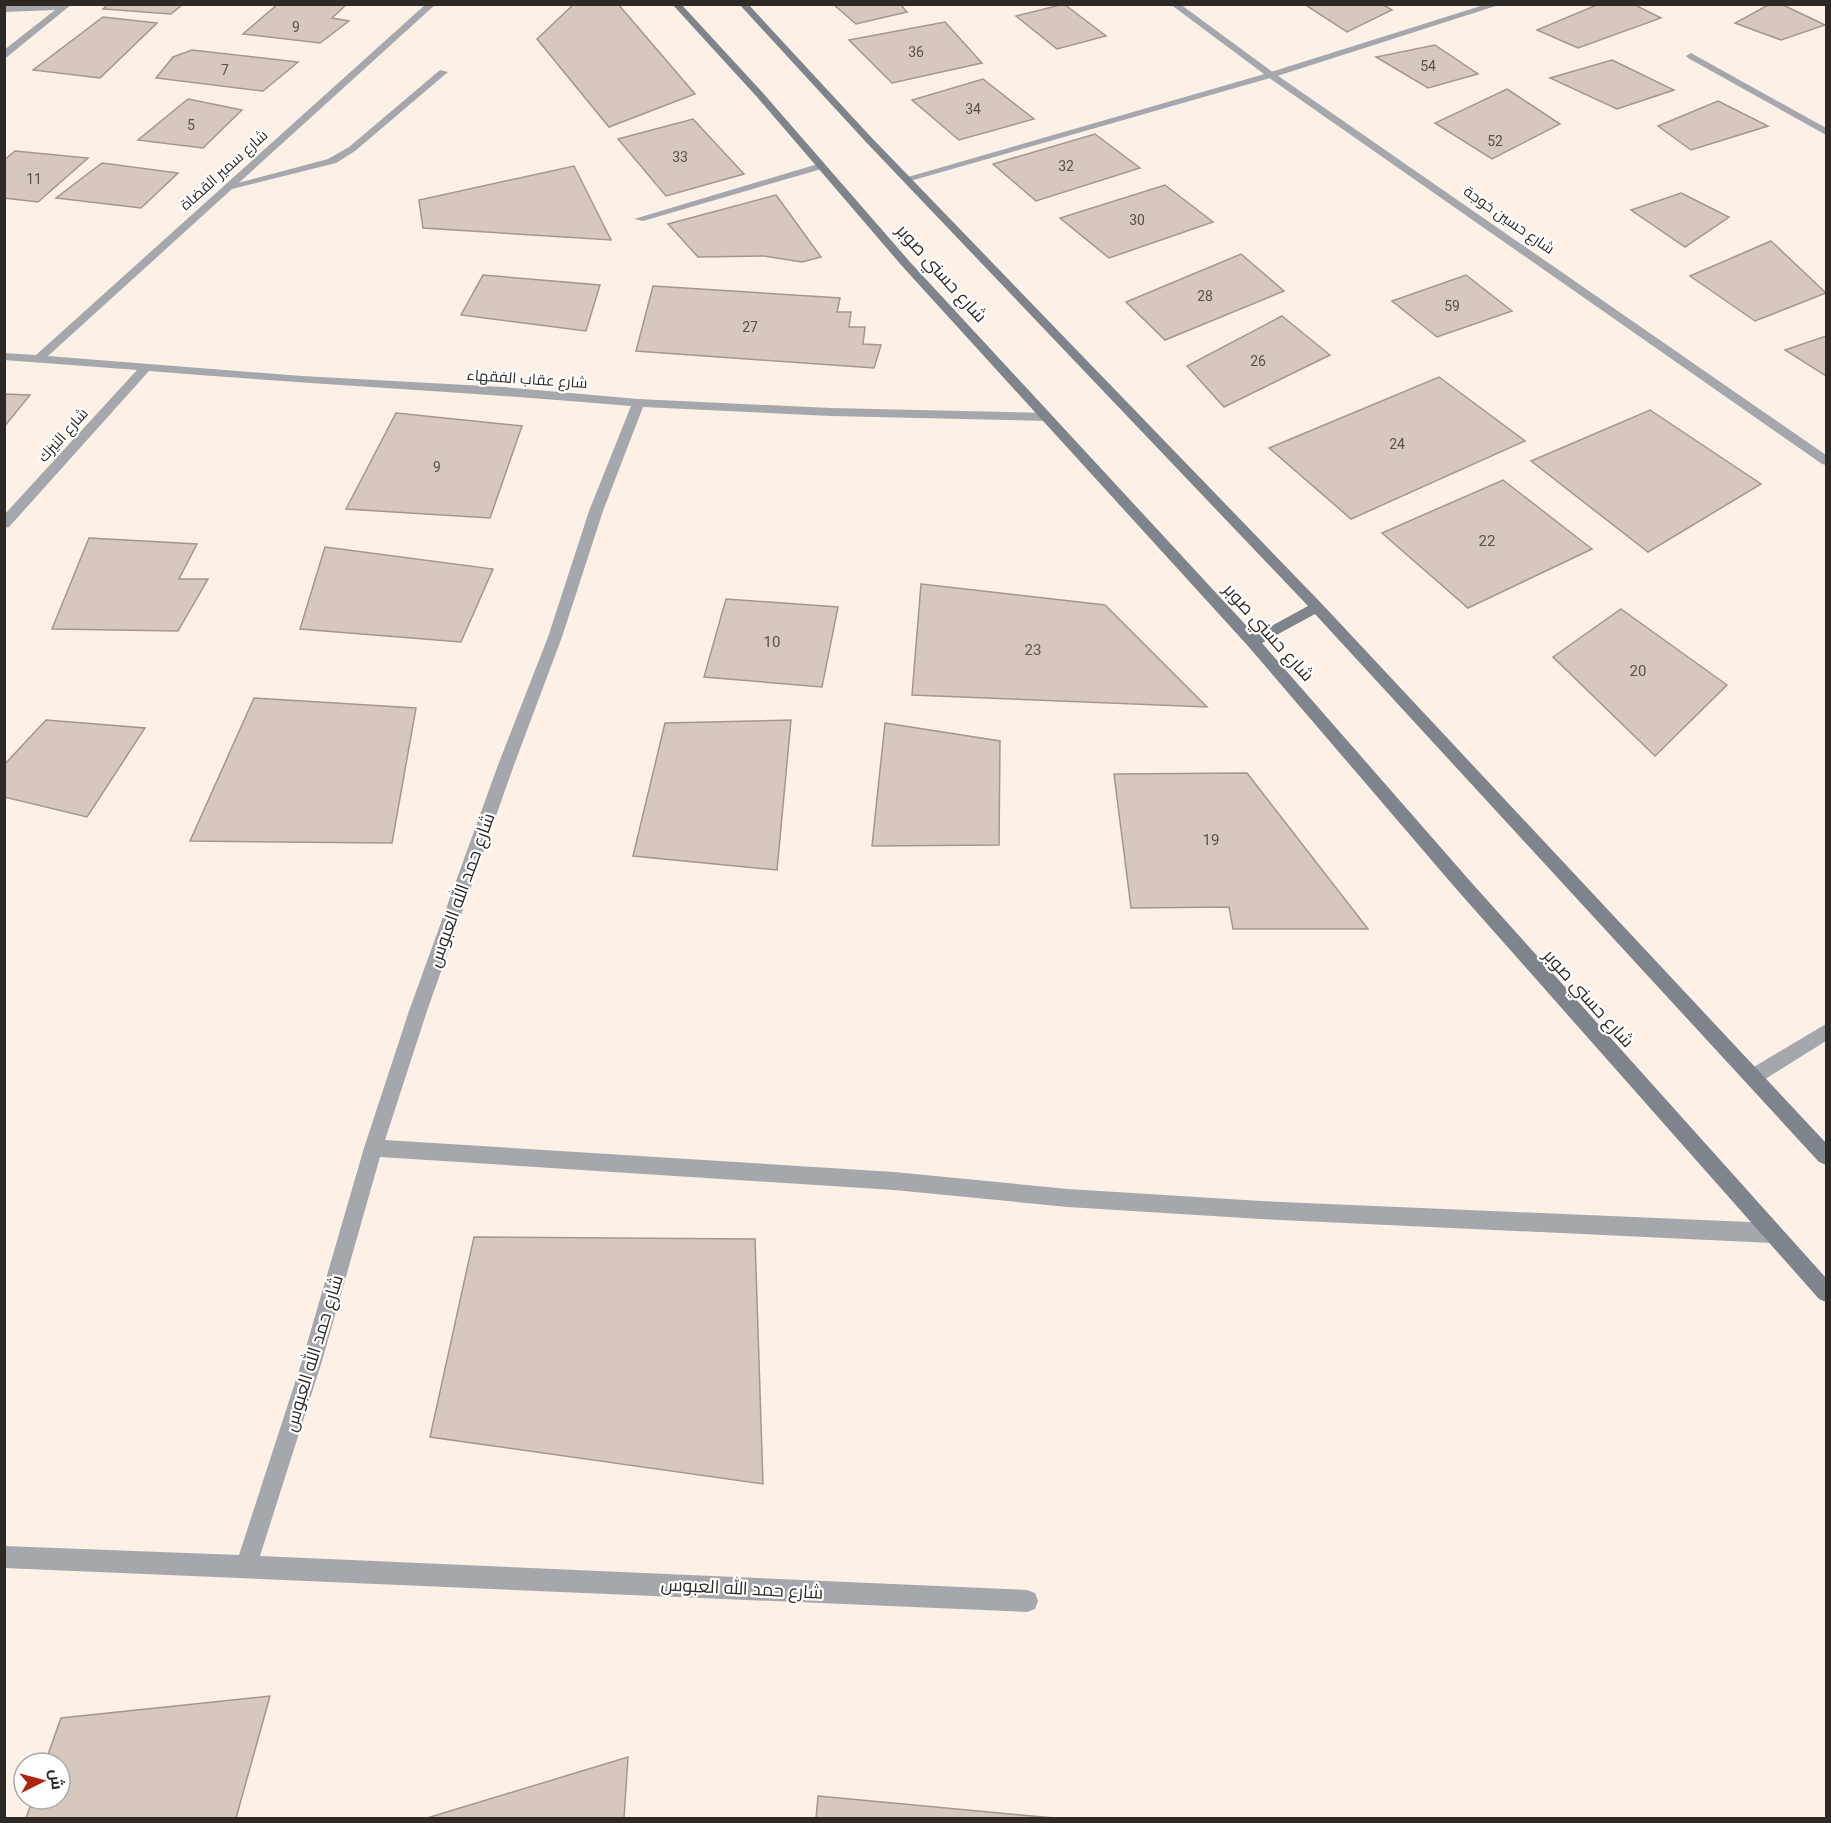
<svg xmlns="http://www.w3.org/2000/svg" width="1831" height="1823" font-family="Roboto,Cairo,sans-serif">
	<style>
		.building { fill: #d6c8bf; stroke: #a4968f; stroke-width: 1.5 }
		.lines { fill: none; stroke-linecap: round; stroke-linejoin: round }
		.service { fill: #a4a8ad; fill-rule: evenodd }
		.minor { fill: #a4a8ad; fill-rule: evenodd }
		.secondary { fill: #7e848b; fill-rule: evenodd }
		.labels { text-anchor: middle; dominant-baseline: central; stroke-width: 4.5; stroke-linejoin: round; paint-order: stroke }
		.far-number-label { font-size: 14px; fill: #58514c }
		.far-street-label { font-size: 15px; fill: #2e2925; stroke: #fff }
		.number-label { font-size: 15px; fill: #58514c }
		.street-label { font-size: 18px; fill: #2e2925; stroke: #fff }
	</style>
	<rect width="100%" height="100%" fill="#fdf0e6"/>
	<g class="building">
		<polygon points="109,4 183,4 171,14 103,9"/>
		<polygon points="278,4 347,4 332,18 349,21 320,43 243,34"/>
		<polygon points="574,4 618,4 695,94 609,127 537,39"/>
		<polygon points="833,4 900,4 907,12 856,24"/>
		<polygon points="1064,4 1106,36 1057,49 1016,16"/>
		<polygon points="1304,4 1382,4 1392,10 1347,32"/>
		<polygon points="1599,4 1633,4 1661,18 1578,48 1537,30"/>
		<polygon points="1770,4 1781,4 1825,25 1781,40 1735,23"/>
		<polygon points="103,17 157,23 100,78 33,70"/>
		<polygon points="945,22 982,63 892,83 849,40"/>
		<polygon points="1435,45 1478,74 1428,88 1376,57"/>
		<polygon points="192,50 298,62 263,91 156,78 173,57"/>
		<polygon points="1612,60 1674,90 1617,109 1550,78"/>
		<polygon points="983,79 1034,119 959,140 912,100"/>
		<polygon points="1507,89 1560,124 1492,159 1435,123"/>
		<polygon points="188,99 242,110 203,148 138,140"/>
		<polygon points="1718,101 1768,126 1691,150 1658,126"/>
		<polygon points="693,119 744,174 666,196 618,139"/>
		<polygon points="1095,134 1140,168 1036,201 993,164"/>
		<polygon points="15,151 88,158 38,202 4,198 4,160"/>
		<polygon points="102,163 178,173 141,208 56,198"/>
		<polygon points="574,166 611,240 423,228 419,200"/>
		<polygon points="1165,185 1213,222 1109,258 1060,218"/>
		<polygon points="1681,193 1729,217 1685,247 1631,210"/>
		<polygon points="776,195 821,257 802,262 764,256 698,257 668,224"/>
		<polygon points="1771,241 1826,293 1755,321 1690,276"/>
		<polygon points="1241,254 1284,291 1165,340 1126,302"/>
		<polygon points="483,275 600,285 586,331 461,315"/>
		<polygon points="1466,275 1512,311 1437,337 1392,301"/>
		<polygon points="653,286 840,298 837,312 851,312 849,327 865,327 863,344 881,345 874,368 636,351"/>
		<polygon points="1282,316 1330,355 1224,407 1187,366"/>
		<polygon points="1826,336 1826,376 1785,350"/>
		<polygon points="1439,377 1525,441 1351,519 1269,448"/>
		<polygon points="4,394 30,395 4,427"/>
		<polygon points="1650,410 1761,484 1648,552 1531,461"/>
		<polygon points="396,413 522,426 490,518 346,509"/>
		<polygon points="1503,480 1592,549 1468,608 1382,533"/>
		<polygon points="89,538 197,544 179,579 208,579 178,631 52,629"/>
		<polygon points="325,547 493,569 461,642 300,629"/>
		<polygon points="921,584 1105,605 1207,707 912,695"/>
		<polygon points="726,599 838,607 822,687 704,677"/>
		<polygon points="1621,609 1727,685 1655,756 1553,657"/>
		<polygon points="254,698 416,708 392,843 190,841"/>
		<polygon points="46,720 145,728 87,817 4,797 4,765"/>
		<polygon points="791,720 777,870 633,856 665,723"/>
		<polygon points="885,723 1000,741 999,845 872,846"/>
		<polygon points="1247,773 1368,929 1233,929 1229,907 1131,908 1114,774"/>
		<polygon points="474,1237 755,1239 763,1484 430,1437"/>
		<polygon points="270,1696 236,1818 26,1818 33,1799 60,1799 60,1763 45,1763 61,1718"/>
		<polygon points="628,1757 624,1818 427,1818"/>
		<polygon points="818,1796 1054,1818 816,1818"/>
	</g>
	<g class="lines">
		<g class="service">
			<polygon points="1487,4 1502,4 1274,77 910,181 901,179 1268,73"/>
			<polygon points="440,70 448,72 355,151 336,163 228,190 223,187 328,159 349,147"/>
			<polygon points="821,163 826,166 825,168 643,221 634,219"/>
		</g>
		<g class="minor">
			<polygon points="72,4 7,57 4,58 4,50 55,10 4,12 4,6"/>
			<path d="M426,4H436L48,356L302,376L503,387L638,399L831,408L1047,413L1053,417L1047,421L831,416L643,407L603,511L562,637L514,765L427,1011L385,1140L894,1172L1068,1189L1261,1201L1772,1223L1779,1226L1782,1233L1779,1240L1772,1243L1261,1219L1068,1207L894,1190L380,1157L322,1361L260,1556L1027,1590L1035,1593L1038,1601L1035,1609L1027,1612L4,1568V1546L239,1555L302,1361L364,1148L409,1011L498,765L548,637L589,511L631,406C470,392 310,384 149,371L9,527L4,528V515L137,370L4,360V353L36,355Z"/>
			<polygon points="1170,4 1180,4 1274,73 1826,455 1826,465 1822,464 1268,77"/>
			<polygon points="1691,53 1826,128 1826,135 1688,58 1686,56"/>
			<polygon points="1826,1024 1826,1041 1759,1083 1753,1085 1747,1083 1744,1077 1747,1071"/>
		</g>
		<polygon class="secondary" points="672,4 681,4 763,93 910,262 1255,635 1308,606 865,141 739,4 748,4 871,137 1322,604 1826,1143 1826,1165 1819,1162 1315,614 1262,643 1470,881 1826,1278 1826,1302 1819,1299 1458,891 1248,646 902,266 757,97"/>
	</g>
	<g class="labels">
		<g class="far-number-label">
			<text x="296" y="27">9</text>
			<text x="916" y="52">36</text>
			<text x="1428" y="66">54</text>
			<text x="225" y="70">7</text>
			<text x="973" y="109">34</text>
			<text x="191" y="125">5</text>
			<text x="1495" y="141">52</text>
			<text x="680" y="157">33</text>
			<text x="1066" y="166">32</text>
			<text x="34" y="179">11</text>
			<text x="1137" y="220">30</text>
			<text x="1205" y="296">28</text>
			<text x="1452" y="306">59</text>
			<text x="750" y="327">27</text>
			<text x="1258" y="361">26</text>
			<text x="1397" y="444">24</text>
			<text x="437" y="467">9</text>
		</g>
		<g class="far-street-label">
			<text transform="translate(224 170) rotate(-42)">شارع سمير القضاة</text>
			<text transform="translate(1509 220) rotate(35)">شارع حسين خوجة</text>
			<text transform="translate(527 379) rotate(4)">شارع عقاب الفقهاء</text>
			<text transform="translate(63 435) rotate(-48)">شارع النيزك</text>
		</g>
		<g class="number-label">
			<text x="1487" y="541">22</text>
			<text x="772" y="642">10</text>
			<text x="1033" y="650">23</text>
			<text x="1638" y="671">20</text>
			<text x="1211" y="840">19</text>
		</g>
		<g class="street-label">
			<text transform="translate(942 273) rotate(48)">شارع حسني صوبر</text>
			<text transform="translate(1269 632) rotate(48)">شارع حسني صوبر</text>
			<text transform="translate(461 890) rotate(-70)">شارع حمد الله العبوس</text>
			<text transform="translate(1589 998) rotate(48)">شارع حسني صوبر</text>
			<text transform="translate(313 1353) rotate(-73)">شارع حمد الله العبوس</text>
			<text transform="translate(742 1588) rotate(3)">شارع حمد الله العبوس</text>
		</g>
	</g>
	<rect width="1831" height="1823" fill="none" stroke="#2e2925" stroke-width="12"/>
	<g transform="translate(42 1781) rotate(84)"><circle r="28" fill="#ffffff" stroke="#aba9a8" stroke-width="1.5"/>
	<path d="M0-4.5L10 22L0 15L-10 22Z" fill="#b22512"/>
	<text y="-9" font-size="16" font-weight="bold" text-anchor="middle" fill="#2e2925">ش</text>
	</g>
</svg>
